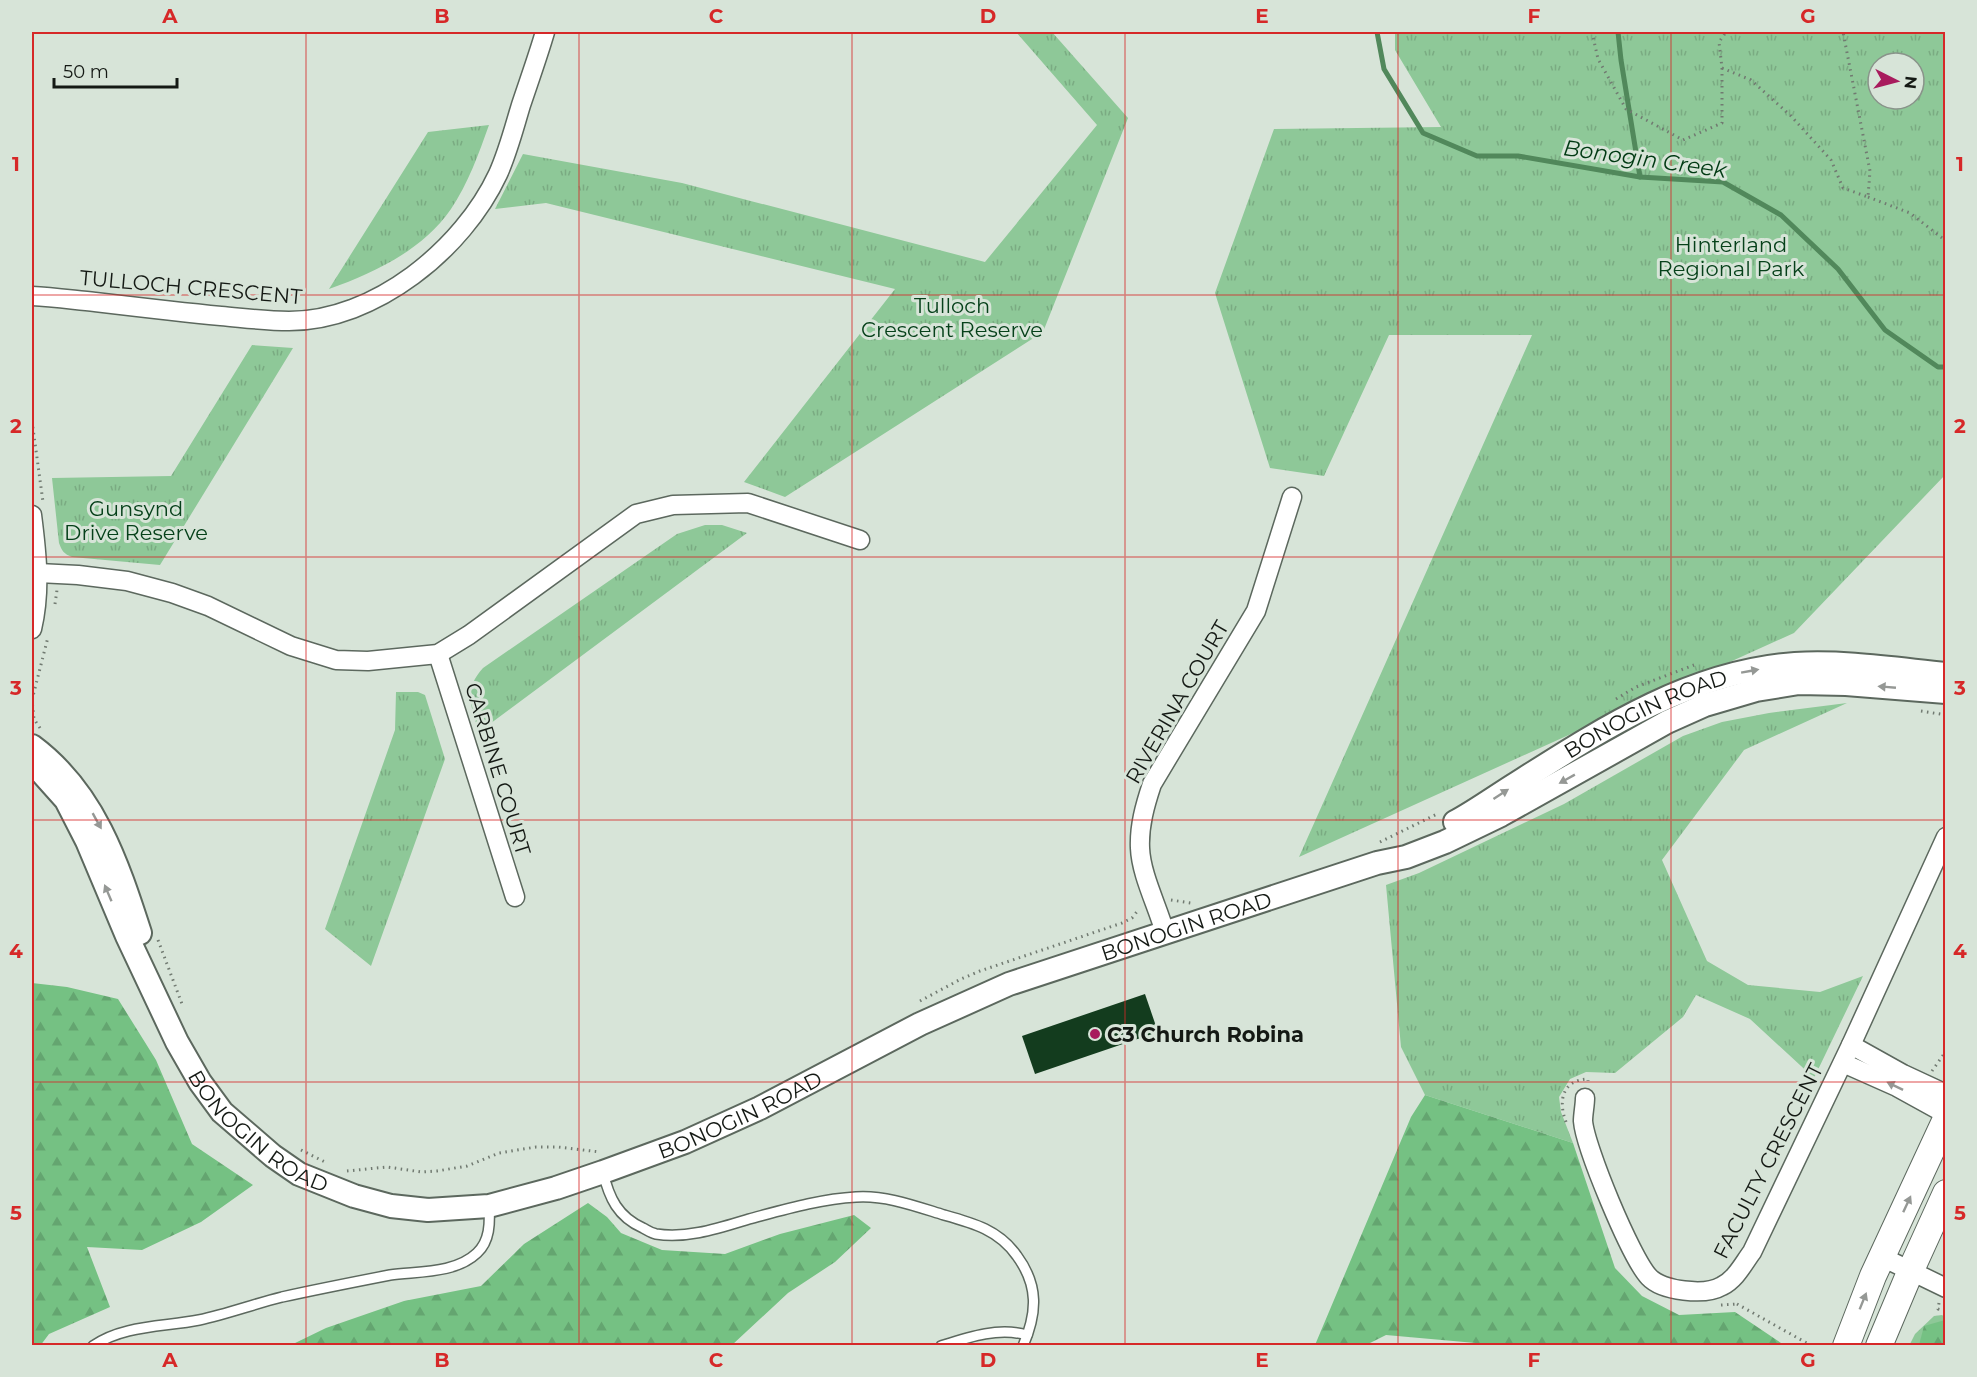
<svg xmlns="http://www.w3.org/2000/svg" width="1977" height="1377" font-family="Montserrat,sans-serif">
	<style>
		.grass { fill: url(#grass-tufts); fill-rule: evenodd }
		.forest { fill: url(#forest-firs) }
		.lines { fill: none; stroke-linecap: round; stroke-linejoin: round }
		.stream { stroke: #51885b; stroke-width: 5 }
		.building { fill: #133c1e }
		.service-casing { stroke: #5c685e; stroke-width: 12 }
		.minor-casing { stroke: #5c685e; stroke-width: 21 }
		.tertiary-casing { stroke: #5c685e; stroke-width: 26 }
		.secondary-casing { stroke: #5c685e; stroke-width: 28 }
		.path { stroke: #717a71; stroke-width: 3; stroke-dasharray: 1.5 4.5; stroke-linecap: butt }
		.service { stroke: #fff; stroke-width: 9 }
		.minor { stroke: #fff; stroke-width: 18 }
		.tertiary { stroke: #fff; stroke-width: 22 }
		.secondary { stroke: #fff; stroke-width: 26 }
		.oneway { fill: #959895 }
		.grid { fill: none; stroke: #d62828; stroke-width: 1.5; stroke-opacity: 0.55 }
		.poi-dot { fill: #a81b5d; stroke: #d7e4d8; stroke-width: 2 }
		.labels { text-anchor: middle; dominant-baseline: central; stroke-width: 6; stroke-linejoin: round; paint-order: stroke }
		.park-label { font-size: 21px; fill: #06411a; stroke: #d7e4d8 }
		.street-label { font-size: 21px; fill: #141914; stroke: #d7e4d8 }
		.poi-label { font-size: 21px; font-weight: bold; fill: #141914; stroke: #d7e4d8; text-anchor: start }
		.water-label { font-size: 22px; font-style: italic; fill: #003a13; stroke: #d7e4d8 }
		.neatline { fill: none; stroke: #d62828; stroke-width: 2 }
		.grid-label { font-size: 20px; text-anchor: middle; font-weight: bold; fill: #d62828 }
	</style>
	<defs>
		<pattern id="grass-tufts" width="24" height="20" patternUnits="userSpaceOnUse" patternTransform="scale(1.5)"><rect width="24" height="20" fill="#8ec898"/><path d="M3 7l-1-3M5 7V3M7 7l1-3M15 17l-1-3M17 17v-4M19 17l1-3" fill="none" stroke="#7aab82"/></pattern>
		<pattern id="forest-firs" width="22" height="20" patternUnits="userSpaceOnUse" patternTransform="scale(1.5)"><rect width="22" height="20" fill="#75c183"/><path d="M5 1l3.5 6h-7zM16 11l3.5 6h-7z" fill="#64a570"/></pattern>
	</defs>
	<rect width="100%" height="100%" fill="#d7e4d8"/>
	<g class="grass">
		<polygon points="1016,32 1052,32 1128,118 1043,332 785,497 744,482 895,289 546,203 495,209 523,154 682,183 985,262 1097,125"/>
		<path d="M1395,32H1945V475L1794,633L1299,857L1532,335H1389L1324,476L1270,468L1215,293L1274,129L1441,127L1395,50ZM1878,63H1914V99H1878Z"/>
		<path d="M489,125C479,153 468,184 451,209C423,250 374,273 329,289L428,132Z"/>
		<path d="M252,345L293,348L160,565L72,557C64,554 62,551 59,543L52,478L171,476Z"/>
		<path d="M705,525H722L747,533L479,732C471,706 463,690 483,668L677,534Z"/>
		<polygon points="396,692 418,692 425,695 445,759 371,966 325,929 395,730"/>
		<polygon points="1847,703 1744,750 1662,860 1707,961 1748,985 1820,992 1863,976 1814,1078 1750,1019 1696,995 1683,1017 1615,1073 1586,1072 1570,1079 1559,1097 1561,1112 1573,1143 1425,1095 1401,1047 1386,885 1419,873 1564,804 1683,736 1722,722 1769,713"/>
		<polygon points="1942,1315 1945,1317 1945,1345 1909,1346 1915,1334 1934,1316"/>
	</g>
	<g class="forest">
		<polygon points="32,983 67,987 118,999 156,1060 192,1144 253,1185 201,1222 142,1250 87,1247 110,1307 49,1334 40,1346 32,1345"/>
		<polygon points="1425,1095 1573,1143 1615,1268 1642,1296 1679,1315 1735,1312 1784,1345 1509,1346 1386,1335 1366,1345 1315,1345 1411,1117"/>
		<polygon points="588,1203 607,1217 621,1233 662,1250 725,1254 780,1234 854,1215 871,1228 835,1262 788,1293 732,1345 291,1345 326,1328 404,1301 481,1286 524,1244"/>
		<polygon points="1945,1320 1945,1345 1919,1345 1924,1326"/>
	</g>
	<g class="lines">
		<g class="stream">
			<polyline points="1377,32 1384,69 1423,133 1477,156 1518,156 1640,177 1723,182 1781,215 1838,269 1885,330 1938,367 1946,367"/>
			<polyline points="1618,32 1621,60 1640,177"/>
			<polyline points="1384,1346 1404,1346"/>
			<polyline points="1445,1346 1453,1346"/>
		</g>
	</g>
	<polygon class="building" points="1145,994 1158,1032 1035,1074 1022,1036"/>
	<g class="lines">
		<g class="service-casing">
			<g id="service">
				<path d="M603,1172C609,1198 618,1217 643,1228C647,1230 651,1233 656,1234C687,1239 719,1228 749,1219C783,1210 820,1199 856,1197C886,1195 915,1206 944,1215C973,1223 999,1230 1017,1256C1039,1286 1037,1313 1023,1346"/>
				<path d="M93,1346C123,1325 164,1327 199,1320C227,1314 254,1304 282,1297C318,1289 354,1282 390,1275C417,1271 455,1274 477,1253C490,1241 490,1223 489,1206"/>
				<path d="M941,1346C969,1337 998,1327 1027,1335"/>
			</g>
		</g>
		<g class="minor-casing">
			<g id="minor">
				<path d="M32,296C53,297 74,300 95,302C137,307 179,312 221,316C244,318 266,321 289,321C375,321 463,249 498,174C508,152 514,128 521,105C529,81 538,56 545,32"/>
				<path d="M32,515C37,554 41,591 32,629"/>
				<polyline points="38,573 78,575 127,581 172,593 208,606 291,646 336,660 368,661 438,654 469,635 636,514 673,505 748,503 860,540"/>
				<polyline points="438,654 515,897"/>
				<path d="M1165,933C1158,907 1141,875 1140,848C1139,826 1145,805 1152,784L1256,611L1292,497"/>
				<polyline points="1851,1045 1903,1074 1946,1094"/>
				<polyline points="1843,1063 1897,1087 1946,1114"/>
				<path d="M1585,1098C1585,1105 1583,1114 1583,1121C1585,1147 1631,1258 1649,1277C1662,1291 1705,1296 1722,1286C1736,1279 1743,1264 1752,1252L1851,1045L1946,837"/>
				<polyline points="1882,1257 1946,1288"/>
			</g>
		</g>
		<g class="tertiary-casing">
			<g id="tertiary">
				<path d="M32,746C94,792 117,862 140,933"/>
				<path id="s1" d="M32,762L66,800L87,841L127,936L177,1042L200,1082L222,1112L273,1156L299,1174L354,1196L391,1206L428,1210L489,1206L556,1188L603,1172L685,1142L760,1108L920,1024L1009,984L1377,863L1406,857L1445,842L1501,815L1667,722L1705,705L1756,690L1799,683L1846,684L1946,692"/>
				<path id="s2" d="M1455,822C1477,810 1496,796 1517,783C1602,729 1691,671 1795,664C1845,661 1896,669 1946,674"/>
			</g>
		</g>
		<g class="secondary-casing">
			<g id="secondary">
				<polyline points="1846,1346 1873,1276 1946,1119"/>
				<polyline points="1879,1346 1911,1270 1946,1193"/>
			</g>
		</g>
		<g class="path">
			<polyline points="1592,32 1598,59 1626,109 1683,140 1722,123 1722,68 1719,42 1726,32"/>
			<polyline points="1722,68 1751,80 1791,116 1831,160 1843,188 1868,197 1870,171 1843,32"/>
			<polyline points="1868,197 1910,213 1946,241"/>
			<polyline points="32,421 43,502"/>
			<polyline points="55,604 57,590"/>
			<polyline points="1616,699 1636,687 1694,665"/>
			<polyline points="1921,711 1946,715"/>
			<polyline points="40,728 34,719 32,700 48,637"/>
			<polyline points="1380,842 1439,813"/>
			<polyline points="1171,900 1191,903"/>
			<polyline points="158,940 182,1004"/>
			<polyline points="920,1001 961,979 980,971 1122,923 1132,918 1139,909"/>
			<polyline points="1932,1071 1946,1051"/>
			<path d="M1566,1122C1558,1101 1562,1080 1588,1079V1081"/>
			<polyline points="301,1150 327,1163"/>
			<polyline points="347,1171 387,1167 422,1172 437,1171 467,1166 499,1153 536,1147 558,1147 600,1152"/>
			<polyline points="1939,1303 1938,1309 1946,1311"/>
			<polyline points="1737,1304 1812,1346"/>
			<polyline points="1721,1305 1737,1304"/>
		</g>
		<use href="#service" class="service"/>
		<use href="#minor" class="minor"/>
		<use href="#tertiary" class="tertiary"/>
		<use href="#secondary" class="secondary"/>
	</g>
	<defs><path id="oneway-solid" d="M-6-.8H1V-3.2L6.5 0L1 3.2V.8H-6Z" transform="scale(1.5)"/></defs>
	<g class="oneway">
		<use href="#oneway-solid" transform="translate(1750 671) rotate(-10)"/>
		<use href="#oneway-solid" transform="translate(1887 687) rotate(-175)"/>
		<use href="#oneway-solid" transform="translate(1567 779) rotate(151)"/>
		<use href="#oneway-solid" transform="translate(1501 794) rotate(-33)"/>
		<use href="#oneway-solid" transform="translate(97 821) rotate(61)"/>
		<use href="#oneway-solid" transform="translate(108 893) rotate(-113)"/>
		<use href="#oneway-solid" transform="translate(1895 1086) rotate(-154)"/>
		<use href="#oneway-solid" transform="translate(1907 1204) rotate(-65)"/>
		<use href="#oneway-solid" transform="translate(1863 1301) rotate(-68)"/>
	</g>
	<path class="grid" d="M306,32V1346M579,32V1346M852,32V1346M1125,32V1346M1398,32V1346M1671,32V1346M32,295H1946M32,557H1946M32,820H1946M32,1082H1946"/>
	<circle class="poi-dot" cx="1095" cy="1034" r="6"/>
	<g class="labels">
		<g class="park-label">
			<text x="1731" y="244">Hinterland<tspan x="1731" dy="24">Regional Park</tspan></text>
			<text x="952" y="305">Tulloch<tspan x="952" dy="24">Crescent Reserve</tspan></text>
			<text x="136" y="508">Gunsynd<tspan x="136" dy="24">Drive Reserve</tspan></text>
		</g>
		<g class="street-label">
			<text transform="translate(191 287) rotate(5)">TULLOCH CRESCENT</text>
			<text transform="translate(1177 702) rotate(-60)">RIVERINA COURT</text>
			<text stroke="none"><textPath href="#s2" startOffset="220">BONOGIN ROAD</textPath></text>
			<text transform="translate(498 769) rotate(73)">CARBINE COURT</text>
			<text stroke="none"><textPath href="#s1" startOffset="1449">BONOGIN ROAD</textPath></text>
			<text stroke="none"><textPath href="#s1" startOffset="963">BONOGIN ROAD</textPath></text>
			<text stroke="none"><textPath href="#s1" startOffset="441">BONOGIN ROAD</textPath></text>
			<text transform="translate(1768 1161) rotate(-63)">FACULTY CRESCENT</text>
		</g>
		<g class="poi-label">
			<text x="1107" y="1034">C3 Church Robina</text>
		</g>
		<g class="water-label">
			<text transform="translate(1645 159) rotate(8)">Bonogin Creek</text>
		</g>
	</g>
	<rect width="1977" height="1377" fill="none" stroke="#d7e4d8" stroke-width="66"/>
	<g transform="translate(1896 81) rotate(96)"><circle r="28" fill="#d7e4d8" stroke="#89938a" stroke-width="1.5"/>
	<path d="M0-4.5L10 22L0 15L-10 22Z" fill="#a81b5d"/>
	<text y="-9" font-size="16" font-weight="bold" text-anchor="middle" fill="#141914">N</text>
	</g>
	<path d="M54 78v9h123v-9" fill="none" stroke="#141914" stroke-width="3"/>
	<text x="63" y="78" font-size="18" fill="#141914" stroke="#d7e4d8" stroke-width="4.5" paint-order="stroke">50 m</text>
	<rect x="33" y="33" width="1911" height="1311" class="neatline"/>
	<g class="grid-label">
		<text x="170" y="23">A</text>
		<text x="442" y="23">B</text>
		<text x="716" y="23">C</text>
		<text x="988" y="23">D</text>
		<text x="1262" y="23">E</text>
		<text x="1534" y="23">F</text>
		<text x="1808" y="23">G</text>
		<text x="16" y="171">1</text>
		<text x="1960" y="171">1</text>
		<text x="16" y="433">2</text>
		<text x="1960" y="433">2</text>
		<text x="16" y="695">3</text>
		<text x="1960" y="695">3</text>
		<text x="16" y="958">4</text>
		<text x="1960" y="958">4</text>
		<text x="16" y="1220">5</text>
		<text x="1960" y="1220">5</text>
		<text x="170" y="1367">A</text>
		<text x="442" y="1367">B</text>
		<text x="716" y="1367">C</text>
		<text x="988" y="1367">D</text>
		<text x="1262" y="1367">E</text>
		<text x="1534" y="1367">F</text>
		<text x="1808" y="1367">G</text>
	</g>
</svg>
